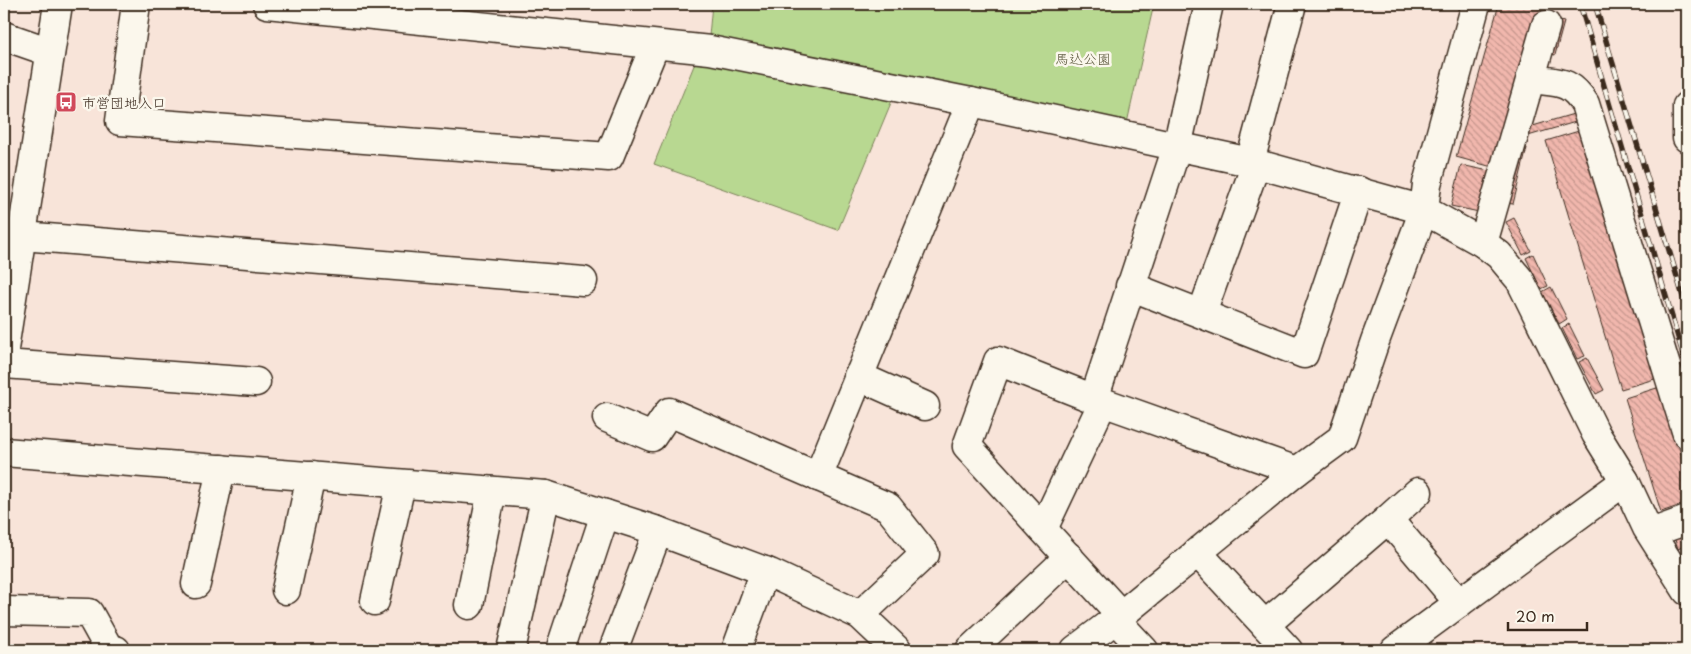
<svg xmlns="http://www.w3.org/2000/svg" width="1691" height="654" font-family="'Playpen Sans','Klee One',sans-serif">
	<style>
		.green { fill: #b8d891; stroke: #7a8158 }
		.building { fill: url(#building-back-hatch); stroke: #3b2a1e }
		.lines { fill: none; stroke-linecap: round; stroke-linejoin: round }
		.minor-casing { stroke: #3b2a1e; stroke-width: 31 }
		.minor { stroke: #fbf7ec; stroke-width: 28 }
		.rail-casing { stroke: #3b2a1e; stroke-width: 5.5 }
		.rail { stroke: #fbf7ec; stroke-width: 4; stroke-dasharray: 11; stroke-linecap: butt }
		.labels { text-anchor: middle; dominant-baseline: central; stroke-width: 5; stroke-linejoin: round; paint-order: stroke }
		.park-label { font-size: 14px; fill: #5a563b; stroke: #fbf7ec }
		.poi-label { font-size: 14px; fill: #3b2a1e; stroke: #fbf7ec; text-anchor: start }
	</style>
	<defs>
		<pattern id="building-back-hatch" width="6" height="6" patternUnits="userSpaceOnUse" patternTransform="scale(1.25)"><rect width="6" height="6" fill="#f1b7ad"/><path d="M-1 5l2 2M0 0l6 6M5-1l2 2" fill="none" stroke="#c4958c"/></pattern>
	</defs>
	<rect width="100%" height="100%" fill="#f8e4d9"/>
	<filter id="ink" filterUnits="userSpaceOnUse"><feTurbulence type="fractalNoise" baseFrequency=".02" numOctaves="2"/><feDisplacementMap in="SourceGraphic" scale="10" xChannelSelector="R" yChannelSelector="G"/><feConvolveMatrix kernelMatrix="1 2 1 2 8 2 1 2 1" color-interpolation-filters="sRGB"/></filter>
	<g filter="url(#ink)">
		<g class="green">
			<polygon points="712,4 1154,4 1127,123 709,36"/>
			<polygon points="697,58 893,98 838,230 654,164"/>
		</g>
		<g class="building">
			<polygon points="1499,4 1543,4 1496,168 1456,157"/>
			<polygon points="1556,20 1564,22 1555,55 1547,53"/>
			<polygon points="1577,113 1579,121 1528,136 1526,128"/>
			<polygon points="1582,130 1658,378 1621,389 1546,141"/>
			<polygon points="1520,146 1527,148 1513,204 1506,203"/>
			<polygon points="1461,165 1489,171 1479,212 1451,206"/>
			<polygon points="1514,218 1531,251 1523,255 1506,222"/>
			<polygon points="1533,254 1548,286 1541,289 1526,258"/>
			<polygon points="1551,287 1567,319 1559,324 1542,292"/>
			<polygon points="1569,324 1585,356 1577,359 1562,328"/>
			<polygon points="1587,358 1604,390 1596,394 1579,362"/>
			<polygon points="1660,387 1687,473 1687,503 1661,512 1625,398"/>
			<polygon points="1687,532 1687,545 1678,549 1674,537"/>
		</g>
		<g class="lines">
			<g class="minor-casing">
				<g id="minor">
					<polyline points="136,4 120,121 609,157 655,45"/>
					<polyline points="267,4 710,50 971,102 1250,162 1424,210 1483,243 1499,255 1520,280 1596,434 1625,481 1647,528 1687,591"/>
					<polyline points="4,36 50,52"/>
					<path d="M1531,79C1557,83 1570,79 1585,104L1687,434"/>
					<polyline points="1687,106 1687,138"/>
					<polyline points="1250,162 1292,4"/>
					<polyline points="22,236 583,281"/>
					<polyline points="1483,243 1546,25"/>
					<polyline points="1130,286 1304,354 1359,191"/>
					<polyline points="1202,313 1256,164"/>
					<polyline points="4,349 58,4"/>
					<polyline points="4,364 256,382"/>
					<polyline points="858,376 925,406"/>
					<polyline points="1094,399 1177,147 1209,4"/>
					<polyline points="607,418 652,437 669,412 888,507 925,554 860,615"/>
					<polyline points="4,452 546,495 658,531 770,573 860,615 897,650"/>
					<polyline points="818,477 971,102"/>
					<polyline points="1388,519 1418,492"/>
					<polyline points="1043,529 1103,402"/>
					<polyline points="1651,533 1687,520"/>
					<polyline points="1197,552 1288,650"/>
					<polyline points="196,584 221,469"/>
					<polyline points="286,590 311,476"/>
					<polyline points="375,601 401,484"/>
					<polyline points="469,605 492,491"/>
					<polyline points="4,611 89,613 109,649 116,650"/>
					<polyline points="1121,615 967,446 998,361 1094,399 1297,471"/>
					<polyline points="1115,619 1144,650"/>
					<polyline points="1265,625 1388,519 1459,603"/>
					<polyline points="511,650 546,495"/>
					<polyline points="560,650 605,514"/>
					<polyline points="613,650 658,531"/>
					<polyline points="736,650 765,571"/>
					<polyline points="970,650 1069,557"/>
					<polyline points="1075,650 1121,615 1297,471 1342,438 1375,341 1424,210 1427,184 1476,4"/>
					<polyline points="1395,650 1625,481"/>
				</g>
			</g>
			<use href="#minor" class="minor"/>
			<g class="rail-casing">
				<g id="rail">
					<polyline points="1580,4 1687,368"/>
					<polyline points="1595,4 1687,310"/>
				</g>
			</g>
			<use href="#rail" class="rail"/>
		</g>
	</g>
	<defs>
		<g id="bus-square" transform="scale(1.125)"><rect x="-9" y="-9" width="18" height="18" rx="4" fill="#d1495b" stroke="#fbf7ec"/><path d="M-5-6H5V4H4V6H2V4H-2V6H-4V4H-5ZM-3.5-4V0h7V-4ZM-3.5 1.2v1.5H-2V1.2ZM2 1.2v1.5H3.5V1.2Z" fill="#fff"/></g>
	</defs>
	<g fill-rule="evenodd">
		<use href="#bus-square" x="66" y="102"/>
	</g>
	<g class="labels">
		<g class="park-label">
			<text x="1083" y="58">馬込公園</text>
		</g>
		<g class="poi-label">
			<text x="82" y="102">市営団地入口</text>
		</g>
	</g>
	<rect width="1691" height="654" fill="none" stroke="#fbf7ec" stroke-width="20"/>
	<rect x="10" y="10" width="1671" height="634" fill="none" stroke="#3b2a1e" stroke-width="2" filter="url(#ink)"/>
	<path d="M1508 622v8h79v-8" fill="none" stroke="#3b2a1e" stroke-width="2.5"/>
	<text x="1516" y="622" font-size="15" fill="#3b2a1e" stroke="#fbf7ec" stroke-width="4" paint-order="stroke">20 m</text>
</svg>
